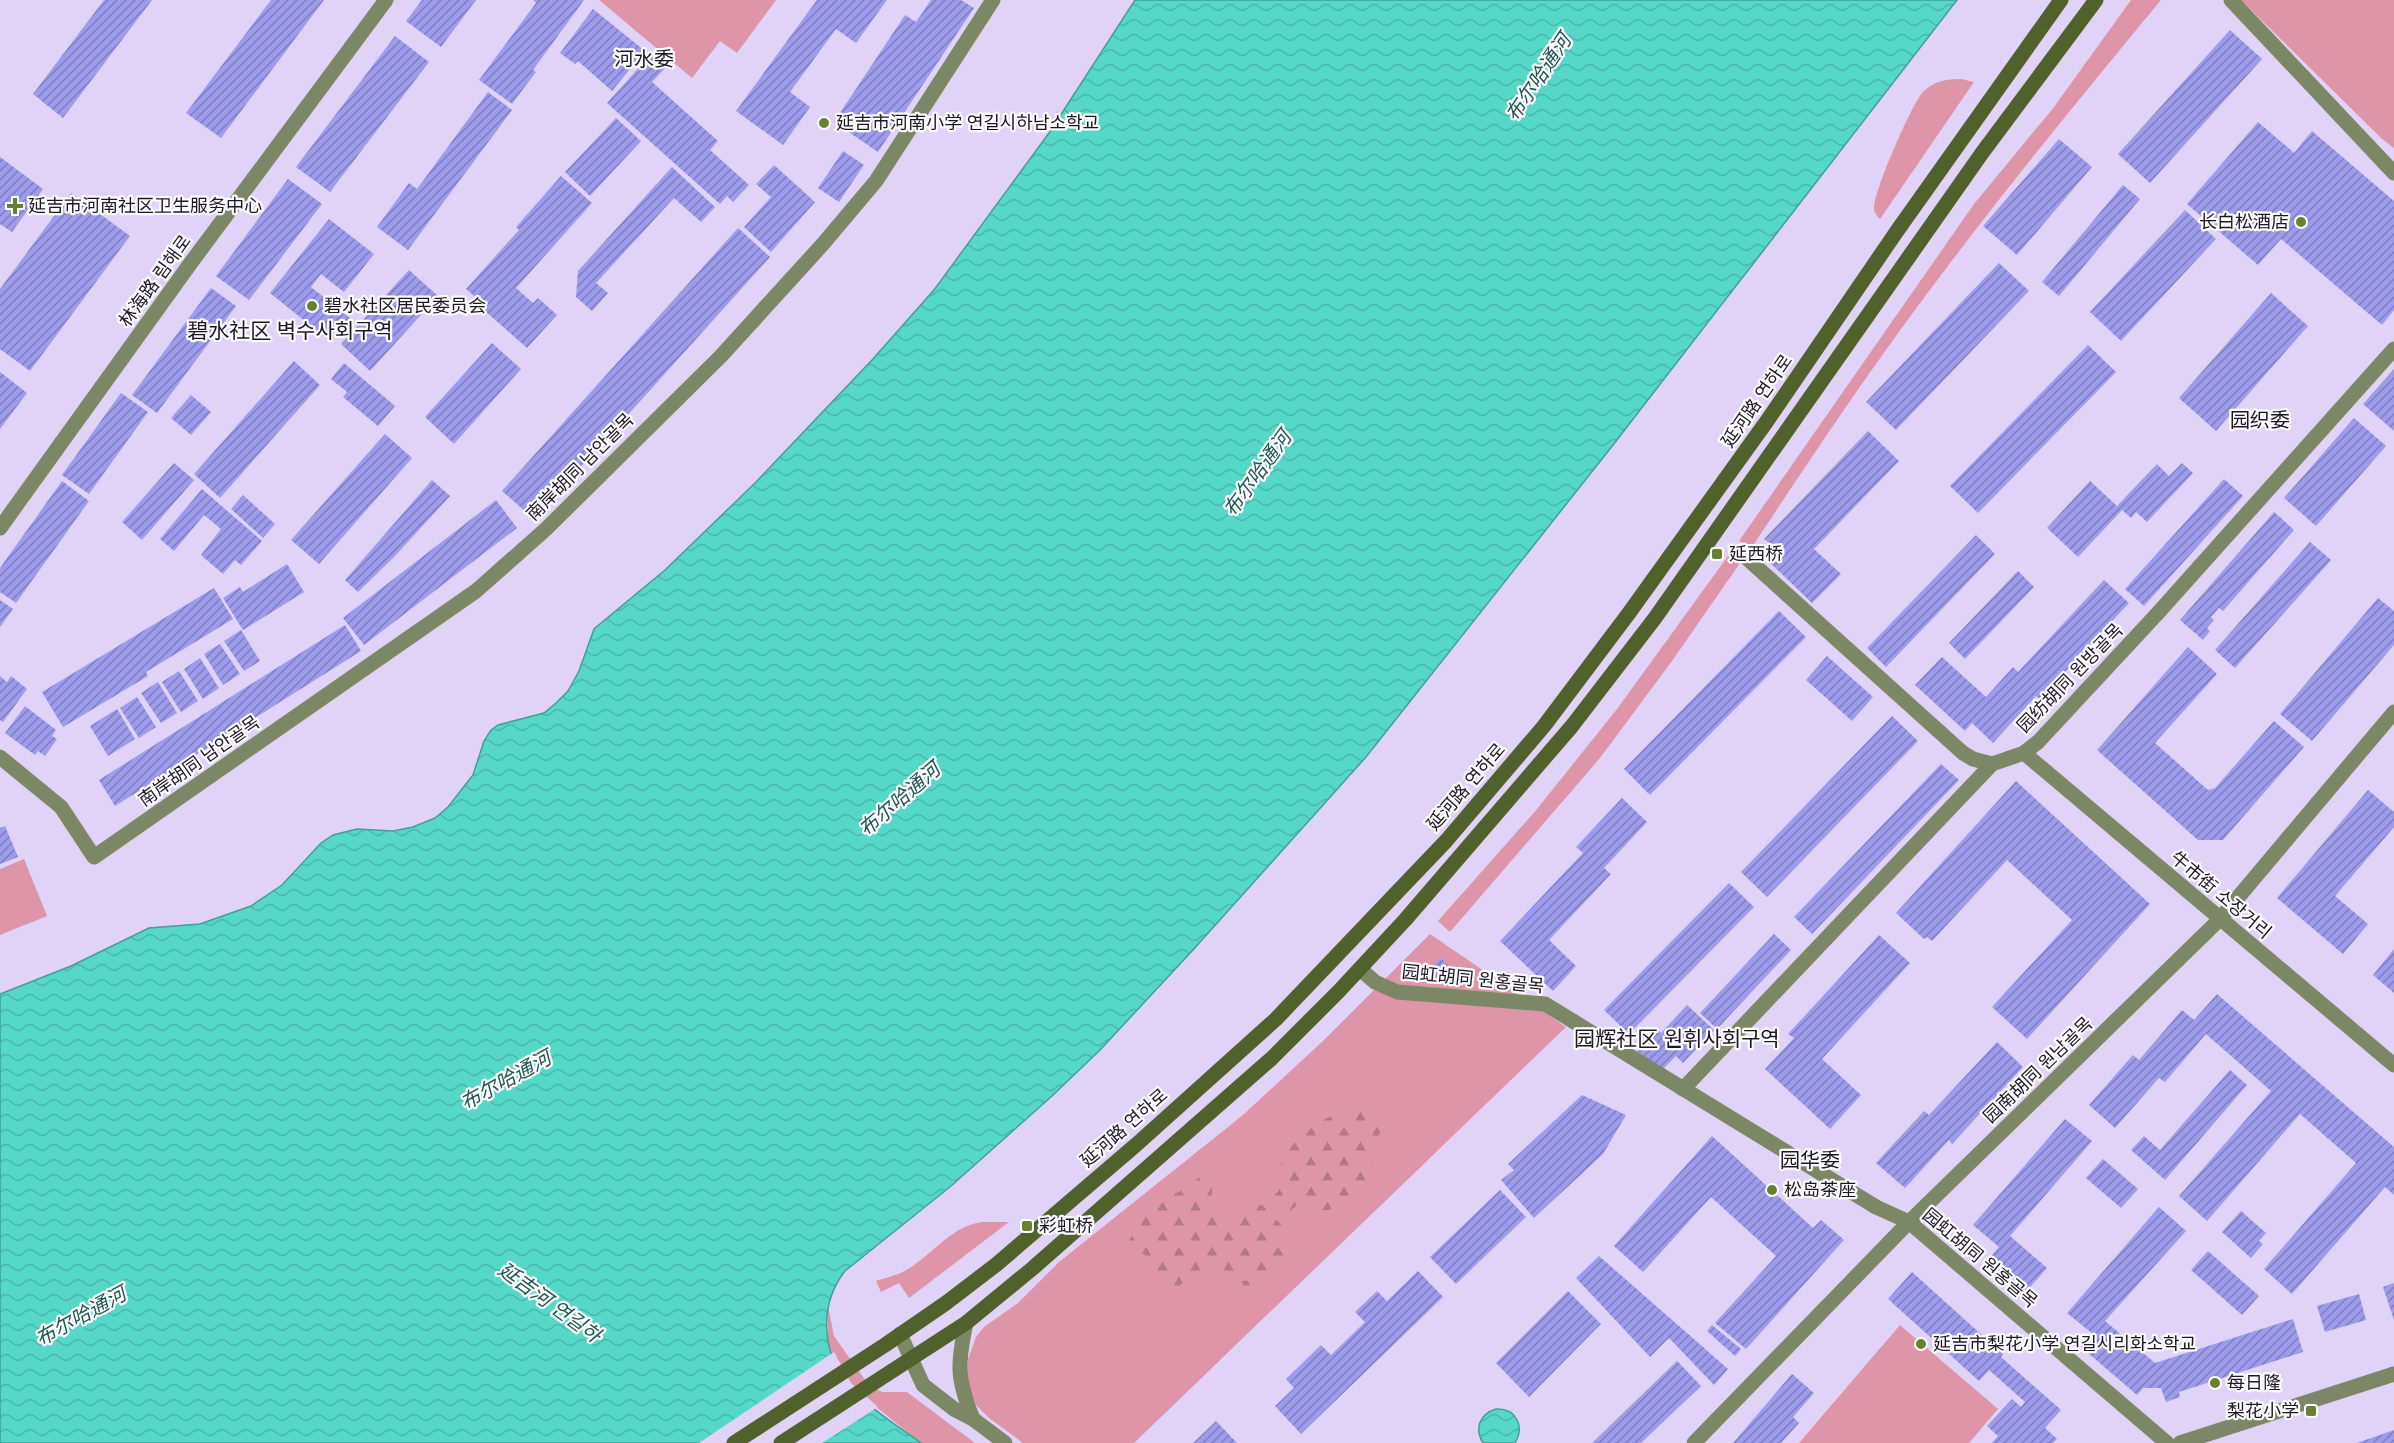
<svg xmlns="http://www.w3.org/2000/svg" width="2394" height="1443" font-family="'Varela Round','Noto Sans SC','Noto Sans KR',sans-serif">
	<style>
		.green { fill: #de95a7 }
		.forest { fill: url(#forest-firs) }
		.water { fill: url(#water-waves); stroke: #449e96; stroke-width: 1.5 }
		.pier { fill: #e1d3f7 }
		.building { fill: url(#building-hatch) }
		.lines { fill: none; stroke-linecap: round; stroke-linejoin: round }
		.minor { stroke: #7c8865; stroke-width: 15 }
		.tertiary { stroke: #7c8865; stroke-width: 15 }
		.secondary { stroke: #51612c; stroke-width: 15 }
		.poi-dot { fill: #698031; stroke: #fcfbfe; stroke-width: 2 }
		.labels { text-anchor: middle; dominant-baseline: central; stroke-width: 4.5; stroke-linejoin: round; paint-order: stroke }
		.poi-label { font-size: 18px; fill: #1d1724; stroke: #fcfbfe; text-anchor: start }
		.street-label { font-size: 18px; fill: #1d1724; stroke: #fcfbfe }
		.neighbourhood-label { font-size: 20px; fill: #1d1724; stroke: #fcfbfe }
		.water-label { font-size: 20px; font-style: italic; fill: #1f564f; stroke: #fcfbfe }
		.quarter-label { font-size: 21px; fill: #1d1724; stroke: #fcfbfe }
	</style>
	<defs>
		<pattern id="forest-firs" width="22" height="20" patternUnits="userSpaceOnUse" patternTransform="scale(1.5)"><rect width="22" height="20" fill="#de95a7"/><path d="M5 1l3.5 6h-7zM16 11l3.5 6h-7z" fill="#b37988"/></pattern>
		<pattern id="water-waves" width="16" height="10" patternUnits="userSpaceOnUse" patternTransform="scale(1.5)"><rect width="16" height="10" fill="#55d8c7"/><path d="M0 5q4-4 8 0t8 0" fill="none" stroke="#4ab9ab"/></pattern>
		<pattern id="building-hatch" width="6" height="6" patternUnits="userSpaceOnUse" patternTransform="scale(1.5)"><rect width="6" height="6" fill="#9c9bec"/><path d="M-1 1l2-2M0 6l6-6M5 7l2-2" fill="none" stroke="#7f7dbf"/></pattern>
	</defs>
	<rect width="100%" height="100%" fill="#e1d3f7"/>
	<g class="green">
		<polygon points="599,0 776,0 737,53 720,41 692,78"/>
		<path d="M2131,0H2161C2075,104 1989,209 1909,318C1854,393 1803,470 1752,547L1739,541L1974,204L2054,107Z"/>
		<polygon points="2241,0 2394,0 2394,148 2382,139"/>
		<path d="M1961,79L1974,82L1880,219C1876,215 1874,212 1874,207C1874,191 1912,103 1923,92C1934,81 1946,79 1961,79Z"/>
		<polygon points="1728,556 1740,563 1672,661 1600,758 1450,932 1438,921 1537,809 1617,709"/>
		<polygon points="24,859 47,916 0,935 0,869"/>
		<polygon points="1430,934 1566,1027 1134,1443 1023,1443 989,1418 977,1406 971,1395 967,1376 968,1359 976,1337 984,1327 1018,1303 1059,1262 1243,1115 1325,1039"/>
		<path d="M981,1222H1009L909,1298L899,1283L881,1292L876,1281C888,1277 900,1275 911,1267C935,1252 951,1227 981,1222Z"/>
		<polygon points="828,1306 834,1336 868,1384 882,1392 907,1392 975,1443 921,1443 849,1385 835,1364 828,1343"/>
		<polygon points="1900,1325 1998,1409 1969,1443 1799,1443"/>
	</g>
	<g class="forest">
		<path d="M1371,1110L1385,1124L1368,1154L1374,1169C1361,1184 1343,1214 1318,1210C1313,1208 1306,1204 1301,1202L1286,1214L1267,1202C1285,1187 1288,1179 1279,1157L1317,1123L1336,1114Z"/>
		<path d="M1204,1174L1213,1180L1211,1200L1221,1220L1238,1206L1262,1205L1289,1233C1289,1263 1268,1275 1239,1274C1230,1274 1221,1270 1211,1271C1195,1273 1183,1282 1171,1293L1149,1281L1156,1265L1129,1242C1137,1220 1156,1208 1173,1194L1179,1192Z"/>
		<path d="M1297,1241L1302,1253L1249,1302L1242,1281C1273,1279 1288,1271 1297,1241Z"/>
	</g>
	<g class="water">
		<path d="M1135,0H1957L1613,445L1366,757L1192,951L1100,1050L1052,1096L951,1186L845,1271C819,1304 821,1353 849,1385C867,1407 898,1426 921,1443H0V994L71,966L149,928L200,924L251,906L282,885L321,843L333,835L357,829L393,831L413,827L435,818L448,807L473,775L484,741L491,730L498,725L544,713L556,703L568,691L579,671L594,629L665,570L755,483L872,360L934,290L1049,133Z"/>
		<path d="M1496,1409C1516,1408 1525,1426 1515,1443H1483C1474,1428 1480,1414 1496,1409Z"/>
	</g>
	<polygon class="pier" points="834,1352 851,1383 878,1407 822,1443 699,1443"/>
	<g class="building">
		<polygon points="104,0 152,0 63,118 33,94"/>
		<polygon points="271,0 324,0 221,138 186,113"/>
		<polygon points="422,0 476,0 441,47 406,21"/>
		<polygon points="533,0 584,0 533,70 536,72 512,104 479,80 536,3"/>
		<polygon points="817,0 887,0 856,43 836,29 790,92 810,107 783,145 736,111"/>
		<polygon points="931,0 961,0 974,8 878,152 834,122 905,15 916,22"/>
		<polygon points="593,9 645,51 612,91 578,61 575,64 560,53"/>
		<polygon points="2230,30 2262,59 2150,183 2118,154"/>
		<polygon points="395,36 429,62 330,192 296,167"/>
		<polygon points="652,53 667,66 652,82 718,141 710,150 749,185 733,202 727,196 720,204 607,103"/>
		<polygon points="488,92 512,110 408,250 377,227 409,183 417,189"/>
		<polygon points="616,118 641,141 590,196 565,172"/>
		<polygon points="2258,122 2294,153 2312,131 2394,201 2394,310 2382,325 2281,239 2258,265 2187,204"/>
		<polygon points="2059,139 2092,167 2017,255 1983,226"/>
		<polygon points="843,151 864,165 839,202 818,188"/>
		<polygon points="0,157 43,189 12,232 0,224"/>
		<polygon points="774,165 815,202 771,252 744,227 771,197 756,184"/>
		<polygon points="672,167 715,207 701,222 674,198 596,283 608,293 592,311 576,297 578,271"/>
		<polygon points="561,176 592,203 516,288 533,303 538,298 557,315 527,348 484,310 487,307 466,289 519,230 516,227"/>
		<polygon points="288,179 322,204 249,300 216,276"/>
		<polygon points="2123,185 2140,199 2059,296 2042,282"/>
		<polygon points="71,193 130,236 30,371 0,349 0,289"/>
		<polygon points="2185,210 2216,239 2121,341 2090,312"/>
		<polygon points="329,219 374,254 344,292 321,274 311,287 350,318 331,342 270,293"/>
		<polygon points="738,228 770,257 534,519 502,491"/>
		<polygon points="1999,263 2029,291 1896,430 1866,402"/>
		<polygon points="409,270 438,296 370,371 341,344"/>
		<polygon points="211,288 236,306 157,413 132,395"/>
		<polygon points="2271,293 2308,326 2216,431 2179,398"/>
		<polygon points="492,343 521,369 454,444 425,417"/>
		<polygon points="2088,345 2116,372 1978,513 1950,486"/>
		<polygon points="294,361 320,385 220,498 194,474"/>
		<polygon points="344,363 395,406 378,426 343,397 347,392 331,379"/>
		<polygon points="2394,369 2394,431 2363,404"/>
		<polygon points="0,372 27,393 0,429"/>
		<polygon points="121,393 148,412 89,494 62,475"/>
		<polygon points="191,395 211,412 191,435 171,418"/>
		<polygon points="2354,418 2386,446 2316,526 2284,498"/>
		<polygon points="1868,431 1899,461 1814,549 1841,574 1812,603 1760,553 1769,543 1764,539"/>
		<polygon points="385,434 412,458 319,564 291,540"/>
		<polygon points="174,463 194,480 142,540 122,522"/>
		<polygon points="2182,463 2193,473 2147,522 2136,512 2131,518 2122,510 2078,557 2047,528 2090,481 2117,506 2157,464 2169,476"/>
		<polygon points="2224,479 2243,496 2144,606 2125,589"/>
		<polygon points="432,480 450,496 395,556 358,592 345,580"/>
		<polygon points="62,481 89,501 16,603 0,592 0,568"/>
		<polygon points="202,489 262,541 241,565 235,560 223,574 201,555 221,529 204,515 174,551 160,539"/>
		<polygon points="243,495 275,524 263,538 231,509"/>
		<polygon points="496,500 517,528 364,645 343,618"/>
		<polygon points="2274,512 2294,530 2223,611 2219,608 2211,617 2214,620 2207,628 2210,631 2203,640 2180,620"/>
		<polygon points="1976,535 1995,554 1886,667 1867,648"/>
		<polygon points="2310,542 2331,560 2235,668 2215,650"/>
		<polygon points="287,564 304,592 243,630 223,598 240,587 243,592"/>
		<polygon points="2018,571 2034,587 1965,659 1949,643"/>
		<polygon points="2104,580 2129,603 2040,699 2036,696 1993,743 1972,723 1965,731 1915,685 1942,657 1986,697 2013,667 2018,672"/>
		<polygon points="214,588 233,619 146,672 148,676 63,727 42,692"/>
		<polygon points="2378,598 2394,611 2394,645 2312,741 2280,714"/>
		<polygon points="0,600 13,609 0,627"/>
		<polygon points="1779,611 1806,637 1650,795 1624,769"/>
		<polygon points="345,625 361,651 115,806 99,780"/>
		<polygon points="241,630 260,661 244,671 224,641"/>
		<polygon points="220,644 240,674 223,685 204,654"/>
		<polygon points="2188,647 2217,674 2155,743 2208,790 2215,788 2274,721 2304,747 2223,840 2198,840 2097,750"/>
		<polygon points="1827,656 1873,697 1852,721 1806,680"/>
		<polygon points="200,658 219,688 203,699 184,669"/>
		<polygon points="179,671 198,701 181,712 162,682"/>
		<polygon points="0,676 7,682 11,676 27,689 3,722 0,720"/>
		<polygon points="158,682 177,713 161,723 141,693"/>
		<polygon points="137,697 156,727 139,738 120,708"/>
		<polygon points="25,706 56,730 52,736 57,739 45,756 38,751 35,755 5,733"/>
		<polygon points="117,709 135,739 108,756 90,726"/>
		<polygon points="1892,716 1918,741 1767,897 1741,872"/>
		<polygon points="1941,764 1959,780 1812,934 1794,917"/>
		<polygon points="2016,781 2150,904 2027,1039 1992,1007 2072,920 2007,860 1932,941 1927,937 1924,939 1896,913"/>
		<polygon points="2368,790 2394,812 2394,827 2335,896 2368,924 2343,954 2277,898"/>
		<polygon points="1622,798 1647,822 1604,868 1611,874 1549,940 1576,966 1553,991 1500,941 1583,853 1576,847"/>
		<polygon points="5,826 18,857 0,864 0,828"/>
		<polygon points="1729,883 1754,907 1629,1034 1604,1010"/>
		<polygon points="1774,934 1791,950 1717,1029 1700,1013"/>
		<polygon points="1879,935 1910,963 1822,1059 1861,1095 1830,1129 1765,1069 1794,1038 1788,1034"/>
		<polygon points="2394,949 2394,993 2373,975"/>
		<polygon points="1441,958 1448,965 1437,978 1428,970"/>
		<polygon points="2217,994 2394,1147 2394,1195 2385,1187 2292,1294 2264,1269 2356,1163 2300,1114 2207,1221 2179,1196 2271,1091 2206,1034 2165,1082 2159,1078 2115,1128 2089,1105 2133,1055 2139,1060 2182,1010 2194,1020"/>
		<polygon points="1687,1005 1714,1030 1683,1063 1676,1056 1660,1072 1637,1051 1657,1029 1661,1033"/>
		<polygon points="1997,1042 2023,1067 1952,1144 1949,1140 1905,1188 1876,1163 1924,1111 1929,1115"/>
		<polygon points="2230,1070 2247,1085 2165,1180 2131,1150 2144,1136 2160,1150"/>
		<polygon points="1582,1095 1626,1115 1603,1154 1534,1218 1501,1180 1514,1170 1508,1164"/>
		<polygon points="2065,1119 2092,1141 2010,1236 2047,1268 2024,1294 1986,1262 1999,1247 1973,1225"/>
		<polygon points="1712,1136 1813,1228 1821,1220 1844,1240 1746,1349 1715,1323 1776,1256 1711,1197 1643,1272 1614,1246"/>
		<polygon points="2103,1159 2138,1189 2121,1208 2086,1178"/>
		<polygon points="1500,1190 1526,1217 1456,1284 1430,1257"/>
		<polygon points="2159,1207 2186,1231 2105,1321 2155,1363 2293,1319 2303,1352 2179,1392 2180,1397 2166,1402 2161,1388 2143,1388 2137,1395 2081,1347 2093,1334 2067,1313"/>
		<polygon points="2241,1211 2266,1233 2259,1241 2263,1244 2251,1258 2222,1232"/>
		<polygon points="2208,1251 2259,1296 2242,1315 2191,1270"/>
		<polygon points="1599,1256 1728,1369 1714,1385 1669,1338 1650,1357 1576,1278"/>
		<polygon points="1418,1271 1443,1297 1301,1434 1275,1406 1294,1388 1286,1379 1321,1345 1331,1355 1365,1322 1355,1312 1377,1291 1387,1301"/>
		<polygon points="1912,1272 2003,1354 2001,1357 2061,1410 2045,1428 2057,1439 2053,1443 1992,1443 1998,1436 1987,1426 2012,1399 2021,1407 2025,1402 1989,1370 1979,1381 1888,1299"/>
		<polygon points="2394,1283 2394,1320 2383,1287"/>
		<polygon points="1568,1291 1601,1324 1529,1397 1496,1363"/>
		<polygon points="2359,1294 2366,1320 2325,1332 2317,1306"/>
		<polygon points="1712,1325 1741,1349 1735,1356 1707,1331"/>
		<polygon points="1677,1361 1701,1386 1641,1443 1592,1443"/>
		<polygon points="1792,1374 1814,1393 1793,1417 1799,1423 1781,1443 1733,1443"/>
		<polygon points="1216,1421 1237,1443 1193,1443"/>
		<polygon points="2394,1430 2394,1443 2357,1443"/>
	</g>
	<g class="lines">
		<g class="minor">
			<polyline points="2231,0 2394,173"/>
			<polyline points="0,528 190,264 386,0"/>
			<polyline points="1741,553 1963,753 1973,759 1992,764"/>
			<polyline points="2024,753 2394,1065"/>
			<polyline points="0,757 61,807 94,857 476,591 546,529 721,356 822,245 876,181 993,0"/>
			<polyline points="1360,969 1375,982 1397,992 1545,1004 1876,1207 1909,1222 2167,1443"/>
			<polyline points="1683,1089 1992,764 2024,753 2038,742 2157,614 2394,349"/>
			<polyline points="1694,1443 1909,1222 2219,920 2394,712"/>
		</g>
		<g class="tertiary">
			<path d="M966,1323C957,1365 957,1379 973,1419"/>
			<polyline points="900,1334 923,1385 954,1409 973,1419 1005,1443"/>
			<polyline points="2180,1443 2394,1374"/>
		</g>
		<g class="secondary">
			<polyline points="734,1443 885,1345 946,1303 997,1264 1137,1144 1276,1019 1446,841 1544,726 1629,613 1767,421 1897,231 2061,0"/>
			<polyline points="781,1443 966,1323 1033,1268 1271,1059 1339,991 1405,920 1572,726 1655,618 1982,153 2096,0"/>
		</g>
	</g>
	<g class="poi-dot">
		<circle cx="824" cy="123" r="6"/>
		<path d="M12 197h6v6h6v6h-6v6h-6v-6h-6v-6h6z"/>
		<circle cx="2301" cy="222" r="6"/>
		<circle cx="312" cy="306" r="6"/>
		<rect x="1711" y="548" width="12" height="12" rx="3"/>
		<circle cx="1772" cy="1190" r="6"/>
		<rect x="1021" y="1220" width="12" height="12" rx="3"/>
		<circle cx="1921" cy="1344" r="6"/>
		<circle cx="2215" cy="1383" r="6"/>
		<rect x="2305" y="1405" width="12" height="12" rx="3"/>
	</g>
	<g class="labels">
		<g class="poi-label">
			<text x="836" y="123">延吉市河南小学 연길시하남소학교</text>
			<text x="28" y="206">延吉市河南社区卫生服务中心</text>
			<text x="2289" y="222" text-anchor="end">长白松酒店</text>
			<text x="324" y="306">碧水社区居民委员会</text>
			<text x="1729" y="554">延西桥</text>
			<text x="1784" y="1190">松岛茶座</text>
			<text x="1039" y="1226">彩虹桥</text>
			<text x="1933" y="1344">延吉市梨花小学 연길시리화소학교</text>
			<text x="2227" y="1383">每日隆</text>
			<text x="2299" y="1411" text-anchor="end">梨花小学</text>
		</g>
		<g class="street-label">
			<text transform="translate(155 281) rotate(-54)">林海路 림해로</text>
			<text transform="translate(1757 401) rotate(-55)">延河路 연하로</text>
			<text transform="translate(580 467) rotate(-45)">南岸胡同 남안골목</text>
			<text transform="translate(2070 678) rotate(-46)">园纺胡同 원방골목</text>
			<text transform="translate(199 761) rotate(-35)">南岸胡同 남안골목</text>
			<text transform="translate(1466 787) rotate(-49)">延河路 연하로</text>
			<text transform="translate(2221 895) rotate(40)">牛市街 소장거리</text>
			<text transform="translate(1473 979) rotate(6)">园虹胡同 원홍골목</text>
			<text transform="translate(2038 1070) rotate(-44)">园南胡同 원남골목</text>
			<text transform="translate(1124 1128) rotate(-41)">延河路 연하로</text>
			<text transform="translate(1980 1258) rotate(40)">园虹胡同 원홍골목</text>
		</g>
		<g class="neighbourhood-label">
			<text x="644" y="60">河水委</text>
			<text x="2260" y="421">园织委</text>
			<text x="1810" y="1161">园华委</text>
		</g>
		<g class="water-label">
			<text transform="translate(1539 78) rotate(-56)">布尔哈通河</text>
			<text transform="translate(1258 474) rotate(-54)">布尔哈通河</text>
			<text transform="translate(900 800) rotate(-41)">布尔哈通河</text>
			<text transform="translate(506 1081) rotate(-29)">布尔哈通河</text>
			<text transform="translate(549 1303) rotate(36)">延吉河 연길하</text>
			<text transform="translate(81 1317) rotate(-29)">布尔哈通河</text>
		</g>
		<g class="quarter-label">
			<text x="290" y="331">碧水社区 벽수사회구역</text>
			<text x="1677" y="1039">园辉社区 원휘사회구역</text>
		</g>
	</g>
</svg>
